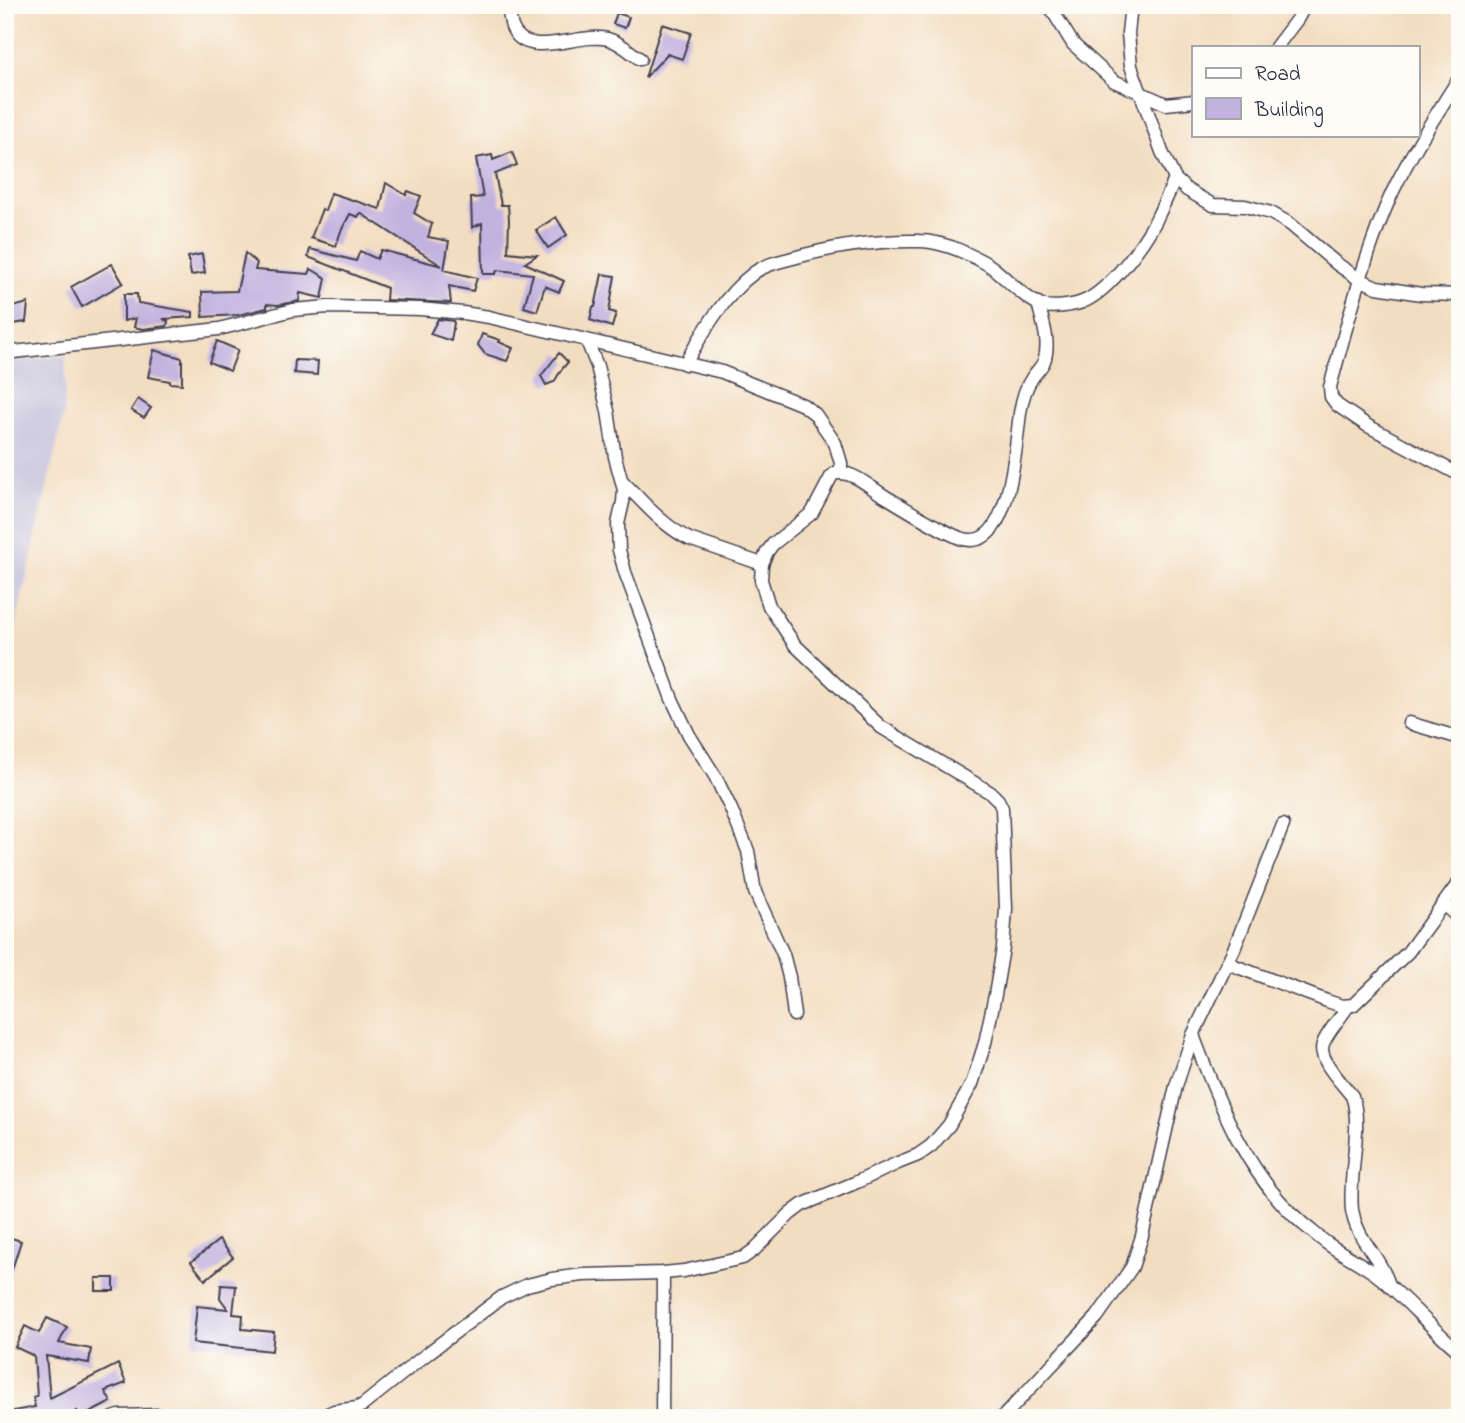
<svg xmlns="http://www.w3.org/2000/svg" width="1465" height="1423" font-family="'Indie Flower',sans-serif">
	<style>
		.industrial { fill: #c4c0db }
		.building { fill: #c2b2df }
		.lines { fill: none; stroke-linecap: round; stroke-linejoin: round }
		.service-casing { stroke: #413e4f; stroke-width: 9 }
		.minor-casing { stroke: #413e4f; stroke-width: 15 }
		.service { stroke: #fff; stroke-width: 6 }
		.minor { stroke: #fff; stroke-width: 12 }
	</style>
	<rect width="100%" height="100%" fill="#fdfcf7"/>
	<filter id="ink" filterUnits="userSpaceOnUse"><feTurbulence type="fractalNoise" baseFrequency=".0143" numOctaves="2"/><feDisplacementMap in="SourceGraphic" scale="14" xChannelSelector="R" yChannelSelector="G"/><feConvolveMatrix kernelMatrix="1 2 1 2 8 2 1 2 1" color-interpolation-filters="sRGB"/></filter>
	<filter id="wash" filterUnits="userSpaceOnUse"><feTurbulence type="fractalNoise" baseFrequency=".00686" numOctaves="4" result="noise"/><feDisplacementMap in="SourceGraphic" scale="28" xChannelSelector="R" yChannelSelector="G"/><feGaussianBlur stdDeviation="1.57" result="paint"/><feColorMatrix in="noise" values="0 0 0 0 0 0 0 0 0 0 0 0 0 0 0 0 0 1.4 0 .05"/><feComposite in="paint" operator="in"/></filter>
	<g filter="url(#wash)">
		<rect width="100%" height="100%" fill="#f3ddc0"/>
		<polygon class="industrial" points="66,356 64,413 5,673 5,362"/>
		<g id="blocks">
			<g class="building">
				<polygon points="617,13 629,17 625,28 613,24"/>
				<polygon points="662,24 691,33 682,59 667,54 645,78"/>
				<polygon points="512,152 517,165 495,174 501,205 508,205 509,220 508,252 537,255 525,263 564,281 559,292 545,286 537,311 524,307 533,274 497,270 496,274 483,274 482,223 472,228 471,198 483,197 476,158 492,155 493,160"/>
				<polygon points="386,183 406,195 408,191 421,196 414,213 432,224 428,237 449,241 444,270 477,278 473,291 449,286 451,303 386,300 387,288 308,257 310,249 356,261 360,251 377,259 381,250 442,266 360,213 358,217 350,214 341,231 336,246 311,238 322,209 325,211 331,193 380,209"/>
				<polygon points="556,217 567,235 548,248 536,230"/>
				<polygon points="245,253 257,263 255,270 309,274 311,269 326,278 322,298 300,293 299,301 278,305 267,304 267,308 238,315 203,317 202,292 237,291"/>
				<polygon points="202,254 205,273 191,275 188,257"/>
				<polygon points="112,264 123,283 82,307 71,287"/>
				<polygon points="602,274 615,276 609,311 616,313 612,327 590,320 593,307 595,307"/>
				<polygon points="124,294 137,294 138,303 193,312 193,317 163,319 168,321 167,326 143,329 134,327 136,318 124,321"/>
				<polygon points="28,303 26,322 5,325 5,309"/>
				<polygon points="438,319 453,321 454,323 451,341 430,334"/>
				<polygon points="482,334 500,340 499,342 513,348 507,361 485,354 478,345"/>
				<polygon points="217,341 238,350 230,371 209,362"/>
				<polygon points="154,350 182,358 182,384 170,383 170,381 148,377"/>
				<polygon points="559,353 568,362 562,369 554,382 546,385 541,376"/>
				<polygon points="295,360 318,361 317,375 294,373"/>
				<polygon points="138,399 151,408 144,418 131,410"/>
				<polygon points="5,1236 21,1241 8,1282 5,1282"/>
				<polygon points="219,1240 233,1257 205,1280 191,1262"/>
				<rect x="96" y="1278" width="18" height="13"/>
				<polygon points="221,1285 236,1286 233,1314 243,1315 242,1329 274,1332 272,1351 193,1343 197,1306 228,1309 220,1298"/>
				<polygon points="47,1318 67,1327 59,1343 91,1349 89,1363 46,1356 50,1398 118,1364 126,1383 105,1391 111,1402 80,1418 77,1411 64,1418 9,1418 8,1412 35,1407 33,1397 37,1396 34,1356 15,1347 25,1326 39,1333"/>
			</g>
		</g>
	</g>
	<g filter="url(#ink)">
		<use href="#blocks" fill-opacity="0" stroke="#413e4f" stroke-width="2"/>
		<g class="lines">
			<g class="service-casing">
				<polyline id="service" points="5,416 7,417 5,426"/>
			</g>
			<g class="minor-casing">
				<g id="minor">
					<path d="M508,5C509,12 510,20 512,27C526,62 580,31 608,39C620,42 630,52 640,59"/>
					<polyline points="1049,5 1073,44 1114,81 1166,104 1194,101"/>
					<polyline points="1131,5 1128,33 1131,66 1162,152 1175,179 1187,190 1213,205 1245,206 1271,213 1290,224 1337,264 1359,279 1377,287 1421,294 1460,295"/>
					<polyline points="1276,47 1298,18 1305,5"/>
					<path d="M1460,77C1436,115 1411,153 1392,193C1364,255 1348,322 1330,387L1331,397L1337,405L1368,426L1460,475"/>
					<polyline points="587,341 597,366 608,411 615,457 624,490 623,502 618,524 619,550 625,572 672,699 689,735 715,776 731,809 748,851 755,892 783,954 789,977 794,1015"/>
					<polyline points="5,353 219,329 293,310 328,307 420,309 463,313 489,317 722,372 803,405 815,414 835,443 841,463 841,473"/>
					<path d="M685,364C703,332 725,294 755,272C765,265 777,262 789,259C831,247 877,240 920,241C932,241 950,246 961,251C972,256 984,261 993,268C1008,280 1027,301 1044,306C1054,308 1067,306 1076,304C1105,298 1141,247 1155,222C1162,208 1169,193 1175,179"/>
					<path d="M622,481C643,502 662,525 689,539L762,564"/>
					<polyline points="1409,723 1460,738"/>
					<polyline points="1443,904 1460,919"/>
					<polyline points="1227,963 1327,1001 1342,1006 1353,1005 1408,952 1460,881"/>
					<path d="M1348,1006C1342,1016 1326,1034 1323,1044C1317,1059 1343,1084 1352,1096C1363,1126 1348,1176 1352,1210C1357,1241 1378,1253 1388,1282"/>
					<path d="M1193,1035C1218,1102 1247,1176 1303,1224C1311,1230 1319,1238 1328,1244C1345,1256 1365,1265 1382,1279C1409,1302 1432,1329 1460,1352"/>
					<polyline points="113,1418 119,1416 160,1415 175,1418"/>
					<path d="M319,1418L334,1411L357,1408L363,1405L428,1353L502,1297L527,1285L552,1279L583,1275L663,1273L684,1271L743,1258L754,1250L790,1214L802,1205L857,1182L898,1163L918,1155L931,1146L949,1125L972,1084L985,1043L995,995L1003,948L1006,909L1002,808L998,800L991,793L881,727L795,645L769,606L761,580L762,564L767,552L773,544L812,513L831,477C835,473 835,472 841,473C856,474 870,487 883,495C903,507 922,519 943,530C953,535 966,543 978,539C1011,530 1016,442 1020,413C1022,400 1025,388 1032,378C1036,372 1042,367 1044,361C1051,343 1042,320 1038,303"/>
					<polyline points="662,1418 663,1273"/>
					<polyline points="1002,1418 1097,1317 1132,1267 1142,1236 1176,1086 1193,1035 1234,949 1283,825"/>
				</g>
			</g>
			<use href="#service" class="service"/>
			<use href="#minor" class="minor"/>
		</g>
	</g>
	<rect width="1465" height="1423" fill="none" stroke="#fdfcf7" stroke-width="28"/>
	<rect x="1192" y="46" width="228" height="91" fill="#fdfcf7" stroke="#a5a5ac" stroke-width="2"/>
	<rect x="1206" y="68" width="35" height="10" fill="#ffffff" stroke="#a5a5ac" stroke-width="2"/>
	<text x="1255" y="80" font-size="21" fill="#22223b">Road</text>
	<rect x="1206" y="98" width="35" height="21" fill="#c2b2df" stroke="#a5a5ac" stroke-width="2"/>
	<text x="1255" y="116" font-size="21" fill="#22223b">Building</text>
</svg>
